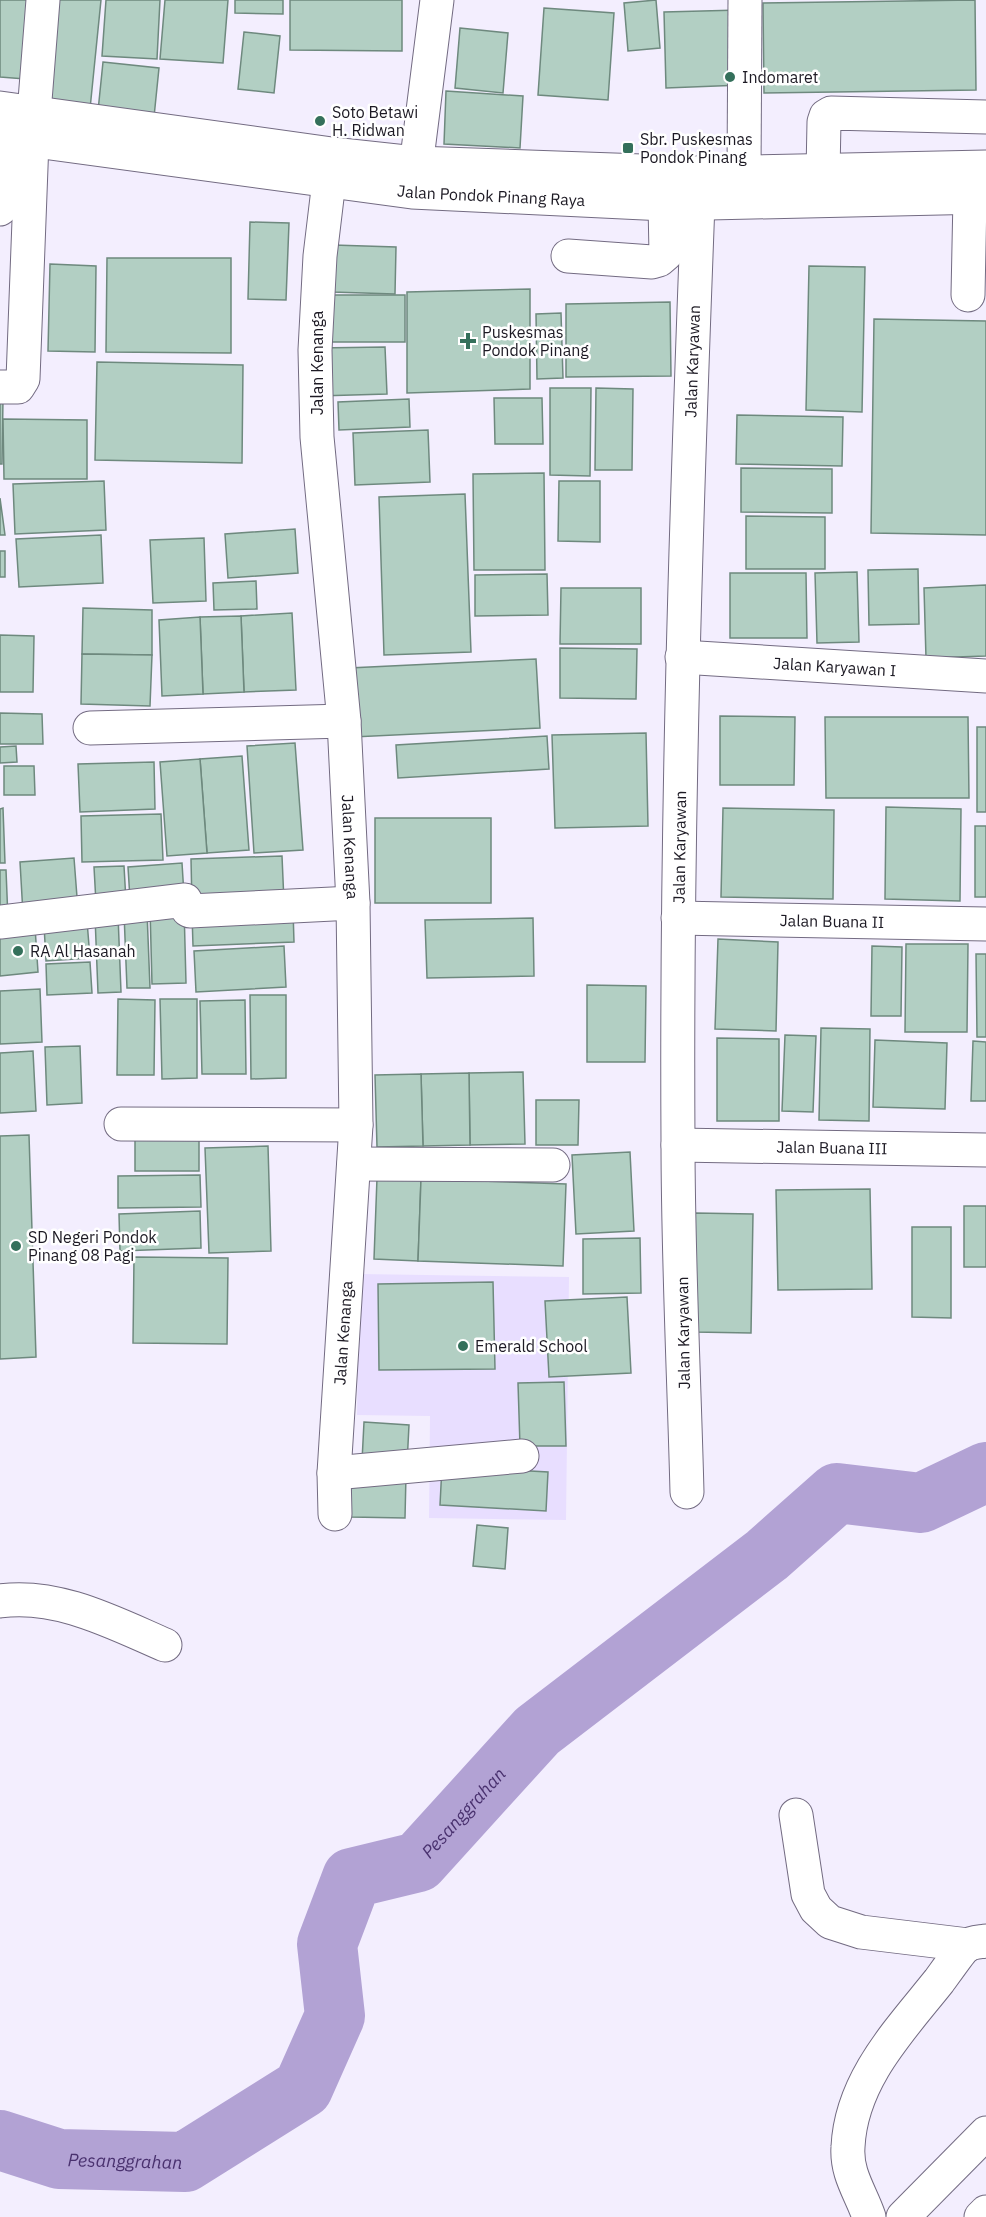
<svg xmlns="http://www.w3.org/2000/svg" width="986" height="2217" font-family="'IBM Plex Sans',sans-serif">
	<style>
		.built { fill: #e8deff }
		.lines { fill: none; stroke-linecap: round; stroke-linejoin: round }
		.river { stroke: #b2a2d4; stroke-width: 60 }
		.building { fill: #b2cfc3; stroke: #6e897e; stroke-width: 1.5 }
		.minor-casing { stroke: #736b82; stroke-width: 35 }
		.major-casing { stroke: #736b82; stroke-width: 35 }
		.highway-casing { stroke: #736b82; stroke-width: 35 }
		.minor { stroke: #fff; stroke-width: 33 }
		.major { stroke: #fff; stroke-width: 33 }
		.highway { stroke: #fff; stroke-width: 33 }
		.poi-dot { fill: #34705b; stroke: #fff; stroke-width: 2 }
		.labels { text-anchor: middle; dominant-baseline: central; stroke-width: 5; stroke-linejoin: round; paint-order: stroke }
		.poi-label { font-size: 16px; fill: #1d1a24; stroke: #fff; text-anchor: start }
		.street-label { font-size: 16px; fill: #1d1a24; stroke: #fff }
		.water-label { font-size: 18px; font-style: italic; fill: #4a326f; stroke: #fff }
	</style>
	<rect width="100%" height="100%" fill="#f3eefe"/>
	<polygon class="built" points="359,1274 569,1277 566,1520 429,1518 430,1416 357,1415"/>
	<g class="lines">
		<path class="river" id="s1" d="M0,2140L59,2159L185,2162L303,2088L335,2016L327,1944L352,1878L418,1862L537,1731L767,1555L837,1493L921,1503L986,1472"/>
	</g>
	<g class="building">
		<polygon points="0,0 32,0 25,79 0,77"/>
		<polygon points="50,0 101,0 90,109 39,104"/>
		<polygon points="106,0 160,0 157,59 102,56"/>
		<polygon points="165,0 228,0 223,63 160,59"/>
		<polygon points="235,0 283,0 283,14 235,13"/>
		<polygon points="290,0 402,0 402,51 290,50"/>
		<polygon points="656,0 660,48 628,51 624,3"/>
		<polygon points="975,0 976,90 764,93 763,3"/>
		<polygon points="544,8 614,13 608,100 538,95"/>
		<polygon points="740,10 742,85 666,88 664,12"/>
		<polygon points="460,28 508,33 503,93 455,88"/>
		<polygon points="244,32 280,36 274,93 238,89"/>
		<polygon points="103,62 159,68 154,117 98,111"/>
		<polygon points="446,91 523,96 520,148 444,144"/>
		<polygon points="250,222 289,223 286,300 248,299"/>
		<polygon points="333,245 396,247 395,294 332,292"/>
		<polygon points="107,258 231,258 231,353 106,352"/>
		<polygon points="50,264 96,266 95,352 48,351"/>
		<polygon points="809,266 865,267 862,412 806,410"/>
		<polygon points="530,289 530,389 407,393 407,292"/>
		<rect x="330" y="295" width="75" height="47"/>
		<polygon points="670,302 671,376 566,377 566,304"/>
		<polygon points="561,313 563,378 537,379 536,314"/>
		<polygon points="874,319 986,321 986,535 871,533"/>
		<polygon points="385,347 387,394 318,396 317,348"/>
		<polygon points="97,362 243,365 242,463 95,460"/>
		<polygon points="550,388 591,388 590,476 550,475"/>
		<polygon points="596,388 633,389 632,470 595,470"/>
		<polygon points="494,398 542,398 543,444 495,444"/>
		<polygon points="0,399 3,399 2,464 0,464"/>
		<polygon points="409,399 410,427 339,430 338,402"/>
		<polygon points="737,415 843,417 842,466 736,464"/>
		<polygon points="3,419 87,420 87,479 4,479"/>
		<polygon points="428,430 430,482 355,485 353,433"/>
		<polygon points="741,468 832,469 832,513 741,512"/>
		<polygon points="544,473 545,570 474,570 473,474"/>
		<polygon points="104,481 106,530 15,534 13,484"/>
		<polygon points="559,481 600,481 600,542 558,541"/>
		<polygon points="465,494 471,652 384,655 379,497"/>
		<polygon points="0,498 5,535 0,535"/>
		<polygon points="746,516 825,517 825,569 746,569"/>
		<polygon points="295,529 298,573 228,578 225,534"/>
		<polygon points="101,535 103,583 19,587 16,539"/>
		<polygon points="204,538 206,601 153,603 150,540"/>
		<rect x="0" y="551" width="5" height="26"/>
		<polygon points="918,569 919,624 869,625 868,570"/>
		<polygon points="857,572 859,642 817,643 815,573"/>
		<polygon points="730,573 806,573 807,638 730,638"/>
		<polygon points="547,574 548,615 475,616 475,575"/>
		<polygon points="256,581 257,609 214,610 213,583"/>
		<polygon points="986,585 986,656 926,658 924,588"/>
		<polygon points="561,588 641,588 641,644 560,644"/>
		<polygon points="83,608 152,610 152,655 82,654"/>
		<polygon points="292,613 296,690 244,692 241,616"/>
		<polygon points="241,616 244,692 203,694 200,617"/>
		<polygon points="200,617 203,694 162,696 159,620"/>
		<polygon points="0,635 34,636 33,692 0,692"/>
		<polygon points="560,648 637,649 636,699 560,698"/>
		<polygon points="82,654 152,655 150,706 81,704"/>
		<polygon points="536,659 540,728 353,737 349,668"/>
		<polygon points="0,713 42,714 43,744 0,744"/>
		<polygon points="720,716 795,717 794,785 720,785"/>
		<polygon points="825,717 968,717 969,798 826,798"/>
		<rect x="977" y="727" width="9" height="85"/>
		<polygon points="646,733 648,826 555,828 552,735"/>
		<polygon points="547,736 549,769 398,778 396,745"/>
		<polygon points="295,743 303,850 254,853 247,746"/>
		<polygon points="16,746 17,762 0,763 0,747"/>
		<polygon points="242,756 249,850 207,853 200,759"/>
		<polygon points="200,759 207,853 167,856 160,762"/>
		<polygon points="154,762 155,809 80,812 78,764"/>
		<polygon points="4,766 34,766 35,795 4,795"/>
		<polygon points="886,807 961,809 960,901 885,899"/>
		<polygon points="3,808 5,863 0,863 0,809"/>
		<polygon points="723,808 834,810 833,899 721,897"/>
		<polygon points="161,814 163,860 82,862 81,816"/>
		<rect x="375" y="818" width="116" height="85"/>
		<rect x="975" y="826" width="11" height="71"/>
		<polygon points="282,856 284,902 192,906 191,859"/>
		<polygon points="74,858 78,910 23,914 20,862"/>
		<polygon points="182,863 184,895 130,899 128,867"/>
		<polygon points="124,866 126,901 96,903 94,867"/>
		<polygon points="0,870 6,870 8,919 0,920"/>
		<polygon points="184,907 186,983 152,984 150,908"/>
		<polygon points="293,910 294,942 193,946 192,914"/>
		<polygon points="147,912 150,988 127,988 124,913"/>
		<polygon points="118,915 121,992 98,993 95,916"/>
		<polygon points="533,918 534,976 427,978 425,920"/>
		<polygon points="87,921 90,958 46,961 44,925"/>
		<polygon points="35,927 38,972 0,976 0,929"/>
		<polygon points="718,939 778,942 776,1031 715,1029"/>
		<polygon points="906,944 968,944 967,1032 905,1032"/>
		<polygon points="284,946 286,987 196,992 194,951"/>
		<polygon points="872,946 902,947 901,1016 871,1016"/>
		<polygon points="976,954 986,954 986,1037 977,1037"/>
		<polygon points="90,962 92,993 47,995 46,964"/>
		<polygon points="587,985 646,986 645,1062 587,1062"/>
		<polygon points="40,989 42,1042 0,1044 0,991"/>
		<polygon points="250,995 286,995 286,1078 251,1079"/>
		<polygon points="118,999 155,1000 154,1075 117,1075"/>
		<polygon points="160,999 197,999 197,1078 162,1079"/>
		<polygon points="245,1000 246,1074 202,1074 200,1001"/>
		<polygon points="821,1028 870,1029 869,1121 819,1120"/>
		<polygon points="785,1035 816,1036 813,1112 782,1111"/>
		<polygon points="717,1038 779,1039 779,1121 717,1121"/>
		<polygon points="875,1040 947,1043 945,1109 873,1107"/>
		<polygon points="973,1041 986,1042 986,1101 971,1101"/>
		<polygon points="80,1046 82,1103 47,1105 45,1047"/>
		<polygon points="33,1051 36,1111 0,1113 0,1053"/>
		<polygon points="523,1072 525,1144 470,1145 469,1073"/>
		<polygon points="469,1073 470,1145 423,1146 421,1074"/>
		<polygon points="421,1074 423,1146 377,1147 375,1075"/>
		<polygon points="536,1100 579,1100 578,1145 536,1145"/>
		<polygon points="29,1135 36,1357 0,1359 0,1136"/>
		<rect x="135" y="1136" width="64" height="35"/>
		<polygon points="268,1146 271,1251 209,1253 205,1148"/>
		<polygon points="630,1152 634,1231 576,1234 572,1155"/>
		<polygon points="200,1175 201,1207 118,1208 118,1176"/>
		<polygon points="377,1178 421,1179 418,1261 374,1259"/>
		<polygon points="421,1179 566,1184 563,1266 418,1261"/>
		<polygon points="870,1189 872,1289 778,1290 776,1190"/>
		<rect x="964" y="1206" width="22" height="61"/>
		<polygon points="200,1211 201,1248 120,1251 119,1214"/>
		<polygon points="695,1213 753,1214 751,1333 694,1332"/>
		<polygon points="912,1227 951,1227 951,1318 912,1317"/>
		<polygon points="640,1238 641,1293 583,1294 583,1239"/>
		<polygon points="134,1257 228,1258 227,1344 133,1343"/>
		<polygon points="493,1282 495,1369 379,1370 378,1284"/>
		<polygon points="627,1297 631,1373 549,1377 545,1301"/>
		<polygon points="564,1382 566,1446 520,1446 518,1383"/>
		<polygon points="364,1422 409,1425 407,1464 362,1461"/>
		<polygon points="442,1466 548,1472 546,1511 440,1505"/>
		<polygon points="351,1474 406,1475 405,1518 351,1517"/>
		<polygon points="477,1525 508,1528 505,1569 473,1566"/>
	</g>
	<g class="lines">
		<g class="minor-casing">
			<g id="minor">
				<polyline points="34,113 43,0"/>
				<polyline points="823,172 824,122 826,116 831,113 986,117"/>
				<polyline points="744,173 745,0"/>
				<path id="s2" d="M329,181L320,256L315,350L317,437L344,721L353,903L356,1125L334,1473L335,1514"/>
				<polyline points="413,190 437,0"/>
				<path d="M0,209C14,197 8,155 8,137"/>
				<polyline points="568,256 652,262 659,260 666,254 665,204"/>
				<polyline points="968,295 970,197"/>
				<polyline points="0,387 18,387 23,379 32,141"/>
				<path id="s3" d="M682,657L986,676"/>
				<polyline points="90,728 344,721"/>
				<path id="s4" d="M678,918L986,924"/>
				<polyline points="0,922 185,900 188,910 190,911 353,903"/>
				<polyline points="121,1124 356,1125"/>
				<path id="s5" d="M678,1145L986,1150"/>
				<polyline points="354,1164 553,1165"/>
				<polyline points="334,1473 522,1456"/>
				<path id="s6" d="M687,1492C684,1375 678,1259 678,1142C676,829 686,516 698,203"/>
				<path d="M0,1601C58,1593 114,1623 165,1645"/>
				<polyline points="796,1815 808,1894 816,1909 830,1922 861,1932 968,1945"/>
				<path d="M869,2217C861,2193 846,2174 848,2147C851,2080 900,2030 939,1981C945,1973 962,1948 968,1945C972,1942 981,1942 986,1941"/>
			</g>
		</g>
		<g class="major-casing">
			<g id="major">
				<polyline points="0,108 332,154 415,163 699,173 986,167"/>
				<path id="s7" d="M0,136L412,192L665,204L986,197"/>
			</g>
		</g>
		<g class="highway-casing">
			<g id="highway">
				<polyline points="903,2217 986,2133"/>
				<polyline points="981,2217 986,2212"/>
			</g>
		</g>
		<use href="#minor" class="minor"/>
		<use href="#major" class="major"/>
		<use href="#highway" class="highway"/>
	</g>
	<g class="poi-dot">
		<circle cx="730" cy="77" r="6"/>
		<circle cx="320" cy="121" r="6"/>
		<rect x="622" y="142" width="12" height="12" rx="3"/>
		<path d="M465 332h6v6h6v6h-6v6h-6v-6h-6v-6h6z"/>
		<circle cx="18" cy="951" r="6"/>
		<circle cx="16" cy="1246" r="6"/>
		<circle cx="463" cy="1346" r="6"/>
	</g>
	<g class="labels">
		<g class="poi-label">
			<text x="742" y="77">Indomaret</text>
			<text x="332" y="112">Soto Betawi<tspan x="332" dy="18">H. Ridwan</tspan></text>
			<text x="640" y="139">Sbr. Puskesmas<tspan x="640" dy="18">Pondok Pinang</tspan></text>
			<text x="482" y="332">Puskesmas<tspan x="482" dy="18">Pondok Pinang</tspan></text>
			<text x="30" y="951">RA Al Hasanah</text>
			<text x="28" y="1237">SD Negeri Pondok<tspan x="28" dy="18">Pinang 08 Pagi</tspan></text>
			<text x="475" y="1346">Emerald School</text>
		</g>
		<g class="street-label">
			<text stroke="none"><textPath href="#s7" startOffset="495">Jalan Pondok Pinang Raya</textPath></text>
			<text stroke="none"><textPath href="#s6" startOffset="1131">Jalan Karyawan</textPath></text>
			<text transform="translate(317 363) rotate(-90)">Jalan Kenanga</text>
			<text stroke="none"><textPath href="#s3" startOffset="153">Jalan Karyawan I</textPath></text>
			<text stroke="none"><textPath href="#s2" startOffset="668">Jalan Kenanga</textPath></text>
			<text stroke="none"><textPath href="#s6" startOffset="645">Jalan Karyawan</textPath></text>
			<text stroke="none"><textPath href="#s4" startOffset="154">Jalan Buana II</textPath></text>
			<text stroke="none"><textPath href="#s5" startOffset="154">Jalan Buana III</textPath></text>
			<text transform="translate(343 1333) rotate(-86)">Jalan Kenanga</text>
			<text transform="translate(683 1333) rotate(-91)">Jalan Karyawan</text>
		</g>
		<g class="water-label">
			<text stroke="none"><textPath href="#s1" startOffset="684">Pesanggrahan</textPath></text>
			<text stroke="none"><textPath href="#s1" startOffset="128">Pesanggrahan</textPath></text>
		</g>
	</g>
</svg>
